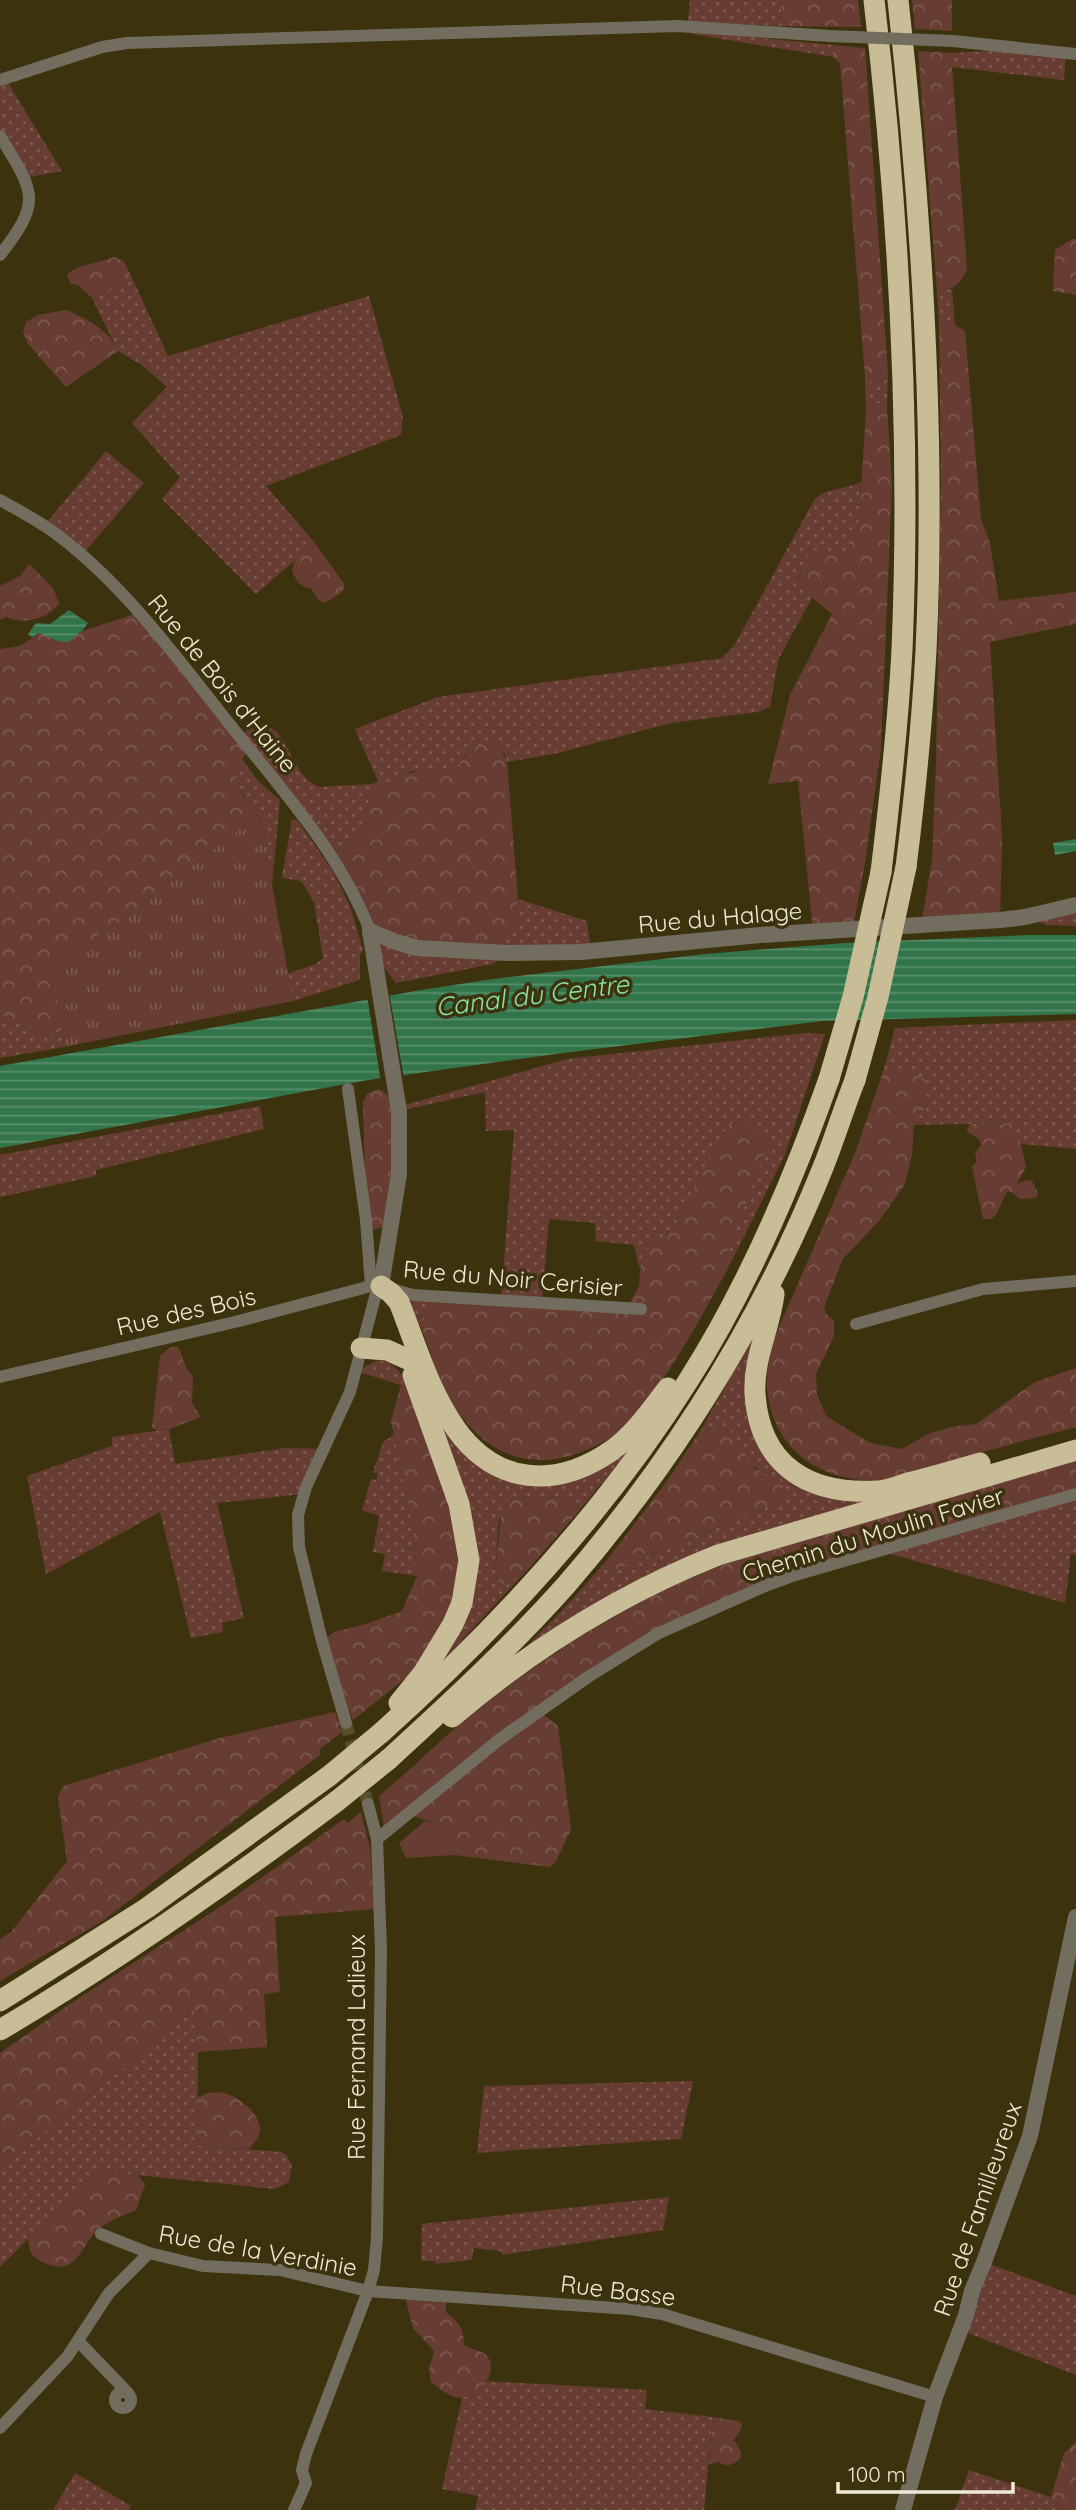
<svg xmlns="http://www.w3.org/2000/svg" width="1076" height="2510" font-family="Quicksand,sans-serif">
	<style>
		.grass { fill: url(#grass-dots) }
		.forest { fill: url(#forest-crowns) }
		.park { fill: url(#park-tufts) }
		.garden { fill: #673d33 }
		.water { fill: url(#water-rules) }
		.pier { fill: #3c320e }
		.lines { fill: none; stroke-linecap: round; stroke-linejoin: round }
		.minor-tunnel { stroke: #574e2c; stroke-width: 12; stroke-dasharray: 12 6; stroke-linecap: butt }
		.minor { stroke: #726d5e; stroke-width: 12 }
		.tertiary { stroke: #726d5e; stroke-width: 16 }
		.motorway { stroke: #c8bd96; stroke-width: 21 }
		.minor-bridge { stroke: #726d5e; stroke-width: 12 }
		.motorway-bridge { stroke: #c8bd96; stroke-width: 21 }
		.labels { text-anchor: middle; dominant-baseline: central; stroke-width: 7; stroke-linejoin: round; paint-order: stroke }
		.street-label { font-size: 24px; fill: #efead6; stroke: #3c320e }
		.water-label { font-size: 26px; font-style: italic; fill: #87e3a5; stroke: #3c320e }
	</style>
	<defs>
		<pattern id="grass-dots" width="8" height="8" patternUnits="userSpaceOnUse" patternTransform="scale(1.75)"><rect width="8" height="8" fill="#673d33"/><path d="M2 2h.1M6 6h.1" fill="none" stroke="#7d5950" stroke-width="1.8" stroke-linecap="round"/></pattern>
		<pattern id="forest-crowns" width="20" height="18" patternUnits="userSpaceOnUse" patternTransform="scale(1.75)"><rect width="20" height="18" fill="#673d33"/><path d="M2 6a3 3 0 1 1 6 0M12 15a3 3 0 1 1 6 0" fill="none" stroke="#7d5950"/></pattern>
		<pattern id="park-tufts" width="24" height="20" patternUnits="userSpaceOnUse" patternTransform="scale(1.75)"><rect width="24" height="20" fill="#673d33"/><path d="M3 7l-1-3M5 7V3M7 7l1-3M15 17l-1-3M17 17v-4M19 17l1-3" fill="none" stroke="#7d5950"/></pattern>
		<pattern id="water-rules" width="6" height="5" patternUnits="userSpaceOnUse" patternTransform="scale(1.75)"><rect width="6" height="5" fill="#33754b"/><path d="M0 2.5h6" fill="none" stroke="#5b8f6d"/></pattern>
	</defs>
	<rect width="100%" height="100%" fill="#3c320e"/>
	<g class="grass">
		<polygon points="690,0 781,0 782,26 688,22"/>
		<polygon points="691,31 833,45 833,57 692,34"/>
		<polygon points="1027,49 1066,52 1064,80 952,67 951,53"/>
		<polygon points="5,78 62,171 25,178 0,136 0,80"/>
		<polygon points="133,280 168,356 369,296 403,417 401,435 266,486 315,543 256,594 162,499 180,477 132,423 167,387 142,365 118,351 92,298"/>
		<polygon points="952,289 955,325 939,324 937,291"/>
		<polygon points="888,372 887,407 879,403 866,410 865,376 872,382 882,381"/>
		<polygon points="106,451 144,483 82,555 44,526"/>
		<path d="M861,482L859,521L847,561L812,551L803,566L798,584L812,598L778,660L770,707L758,712L671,723L554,754L507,762L504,752L466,754L455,770L412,771L370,792L364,833L331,854L239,736L255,725L269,727L276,731C291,747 297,779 319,787L372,784L378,781L355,729L438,697L722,658L734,646L814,500C826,487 846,490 861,482Z"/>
		<path d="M242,759L258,781L280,800L272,884L263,820C249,810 242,793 236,777Z"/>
		<polygon points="292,820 297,820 332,870 350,906 363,950 360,955 360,980 293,1001 287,974 316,964 323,958 314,902 301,881 283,878 282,876"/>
		<polygon points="518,899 587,921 591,951 507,953 493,964 396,983 375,956 370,931 511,934 514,926"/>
		<polygon points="1076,905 1076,926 1047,925 1025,917"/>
		<polygon points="0,1014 38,1034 62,1032 64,1047 0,1058"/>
		<polygon points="1076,1020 1076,1149 1021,1144 1012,1123 914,1125 927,1104 884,1069 895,1028"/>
		<path d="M805,1033L825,1034L785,1155L728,1268L723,1263L728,1125L675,1225C662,1241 644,1245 639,1268L634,1245L596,1241L595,1223L549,1219L542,1303L501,1301L514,1130L486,1131L485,1092L399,1111L398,1107L567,1059Z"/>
		<polygon points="260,1106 264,1129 96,1170 96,1176 0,1197 0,1155"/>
		<polygon points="414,1299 439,1303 426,1313 421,1328 410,1304"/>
		<path d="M761,1324L748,1396L801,1484L912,1491L718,1550L522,1651L568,1604L607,1560V1570L618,1569L774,1504L783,1497L768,1473C744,1471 741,1434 720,1424L699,1433Z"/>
		<path d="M378,1360C392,1362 397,1368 405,1380L401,1385L356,1371Z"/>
		<polygon points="426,1391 449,1424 527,1484 648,1423 610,1480 600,1485 579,1511 578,1504 572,1497 511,1499 499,1519 495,1574 498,1581 507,1584 531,1566 464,1638 426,1683"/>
		<polygon points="169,1429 175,1464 285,1448 324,1449 303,1494 217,1503 244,1618 222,1623 223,1632 191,1638 160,1512 46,1574 27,1476 112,1446 112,1437"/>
		<polygon points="394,1435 413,1529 417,1576 382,1571 385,1554 373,1552 379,1516 362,1510 371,1479 376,1480 378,1474 373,1472 383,1442"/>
		<polygon points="1076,1494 1076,1555 1071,1554 1065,1603 880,1551"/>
		<polygon points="195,2009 198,2052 197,2145 281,2152 286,2155 292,2165 289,2182 275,2189 96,2171 0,2267 0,2169"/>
		<polygon points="693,2081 681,2139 477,2153 484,2086"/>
		<polygon points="669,2197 663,2230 502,2255 501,2251 474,2248 472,2260 436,2264 435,2261 421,2261 422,2224"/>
		<polygon points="984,2262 1076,2296 1076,2375 960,2330"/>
		<polygon points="466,2380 647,2390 645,2409 713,2417 704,2510 475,2510 478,2496 442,2489"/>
		<polygon points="969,2470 1051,2497 1061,2510 955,2510"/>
		<polygon points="75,2473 131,2506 128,2510 53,2510"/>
	</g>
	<g class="forest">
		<polygon points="781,0 858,0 861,27 782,26"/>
		<polygon points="912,0 952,0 952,31 915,29"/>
		<polygon points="833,45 865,48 888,372 882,381 872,382 865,376 840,63 833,57"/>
		<path d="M918,51L951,53L967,269C960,285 954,289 937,291Z"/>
		<polygon points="1072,239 1076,239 1076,295 1053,291 1055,250"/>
		<path d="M114,257L124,261L133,280L92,298L78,285L71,284L67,275C76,264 99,264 114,257Z"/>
		<path d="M66,310C86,318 109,330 118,351L66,387L28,344L23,333L26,322L38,315Z"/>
		<polygon points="939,324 955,325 965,331 981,519 990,543 999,601 1076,592 1076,624 990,642 1002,836 1000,920 921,925 932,859 936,762 941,480"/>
		<polygon points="879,403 887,407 892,486 881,748 865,863 853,928 813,931 798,781 768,784 790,695 832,614 812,598 798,584 803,566 812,551 821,549 847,560 859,521 866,410"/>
		<path d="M315,543L345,585L342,592L325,603L319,601L311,588C299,587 297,581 292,571L295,560Z"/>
		<path d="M29,564L53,588L59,603C50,619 22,625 6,617L0,620V586L20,576Z"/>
		<polygon points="137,610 250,749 242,759 236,777 243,796 257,816 111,928 52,963 62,1032 38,1034 0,1014 0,649 20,646 39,633 68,641 82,631 132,615"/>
		<path d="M489,741L499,744L507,762L518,899L515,926L511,934L494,953L417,948L370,931L331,854L364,833L370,792C407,772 412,769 455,770C464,756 473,746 489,741Z"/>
		<path d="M910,1068L926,1081L927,1104L914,1125L912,1155L905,1184L879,1221L843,1259L824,1307L826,1314L834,1320V1336L816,1374L817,1395L826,1416L870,1443L902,1449L928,1434L951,1427L976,1424L1035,1382L1076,1368V1427C1035,1438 993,1449 952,1461C931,1467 907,1478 885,1480C828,1484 777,1456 768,1396C765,1379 769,1361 772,1343L855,1153L884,1069Z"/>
		<polygon points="378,1089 383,1091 398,1107 386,1226 370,1231 366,1220 363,1103 367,1094"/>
		<path d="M740,1120L758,1129L768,1144L724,1262L728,1268C701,1318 668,1379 631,1421C619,1434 602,1444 586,1450C536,1471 494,1459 460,1415C442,1392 432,1355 421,1328L426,1313L439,1303L627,1308L639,1286L641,1258L650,1244L668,1233L675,1225L728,1125Z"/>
		<path d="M1013,1123L1021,1144L1026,1167L1017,1184L1027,1180L1032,1181L1038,1193L1036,1198L1020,1199L1011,1192H1007C1000,1201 999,1223 983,1219L972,1167L977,1161L975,1153L981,1145L979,1139L968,1132L967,1128L971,1124Z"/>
		<path d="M177,1346C185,1356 181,1364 193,1376L192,1403L201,1417L169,1429L156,1430L152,1427L160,1356L169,1348Z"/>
		<polygon points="405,1380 461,1540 456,1600 417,1669 353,1720 322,1641 334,1632 369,1623 402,1611 417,1576 413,1529 391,1421 401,1385"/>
		<polygon points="720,1424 730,1429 755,1469 779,1478 783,1485 783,1497 774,1504 618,1569 607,1570 607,1560 664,1485 699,1433"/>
		<path d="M1076,1459V1494L792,1576L659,1633L540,1712L558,1726L571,1830L555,1863L549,1867L455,1855L437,1824L408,1814L385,1832L379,1796C411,1770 440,1740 472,1714C553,1651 629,1601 725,1564Z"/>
		<polygon points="572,1497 578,1504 579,1511 531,1566 507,1585 499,1582 495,1574 502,1504 511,1499"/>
		<polygon points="335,1712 342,1732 319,1750 321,1754 104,1920 0,1981 0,1939 11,1932 67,1861 58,1797 63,1786 220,1738"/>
		<polygon points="361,1812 370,1848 374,1909 275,1917 280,1992 264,1994 267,2047 198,2052 194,2010 0,2169 0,2053 73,2002 223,1905 344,1819 347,1823"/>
		<path d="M207,2093C213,2093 220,2092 225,2093C238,2097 260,2113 260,2129C260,2137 254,2143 249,2149L197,2145V2098Z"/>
		<path d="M96,2171L138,2175L145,2185L136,2210C123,2216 108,2220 98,2230C79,2247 78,2277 45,2263C32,2258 29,2252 28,2239Z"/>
		<path d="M410,2298L446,2299V2312C459,2323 464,2328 464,2345C470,2350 479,2349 485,2354C504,2370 474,2404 455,2397C447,2395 438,2387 431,2382L429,2369L434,2351L413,2328L406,2301Z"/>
		<path d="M713,2417L739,2421L742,2424L741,2429L734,2440L741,2452L740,2459C734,2464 726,2468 719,2462L709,2464Z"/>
		<polygon points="1076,2442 1076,2510 1061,2510 1051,2497 1064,2453"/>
	</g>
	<polygon class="park" points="257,816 263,820 272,884 293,1001 64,1047 52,963 111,928"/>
	<polygon class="garden" points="425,1821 437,1824 455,1855 406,1858 399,1843"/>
	<g class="water">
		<polygon points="69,610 88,623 82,631 68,642 58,641 39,633 32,637 28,634 36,623 50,624"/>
		<polygon points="1076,839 1076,851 1055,855 1053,843"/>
		<polygon points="1028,935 1076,935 1076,1014 823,1021 563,1053 368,1080 0,1148 0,1066 415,991 493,979 705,954 845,943"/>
	</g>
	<polygon class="pier" points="389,992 404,1079 381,1082 367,996"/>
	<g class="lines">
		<polyline class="minor-tunnel" points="346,1723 368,1804"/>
		<g class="minor">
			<polyline points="953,41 1076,54"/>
			<polyline points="0,80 102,47 127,43 678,26 830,36"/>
			<path d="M0,136C33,191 44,200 0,255"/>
			<path d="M0,500C20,511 41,522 59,536C131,591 184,668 240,737C289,798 342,858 370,931"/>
			<polyline points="348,1089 366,1220 371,1286"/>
			<polyline points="856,1324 983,1289 1076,1281"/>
			<polyline points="0,1377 239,1321 371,1286 381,1286 413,1295 641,1309"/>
			<polyline points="346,1723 322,1641 299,1547 298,1515 306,1487 350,1392 375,1297 381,1286"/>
			<polyline points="377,1839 500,1739 588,1677 659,1633 765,1586 792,1576 1076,1494"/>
			<polyline points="101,2234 149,2253 203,2266 280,2270 368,2291 630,2309 662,2314 935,2397"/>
			<polyline points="79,2342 128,2393"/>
			<circle cx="123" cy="2400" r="8"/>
			<polyline points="0,2428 67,2357 109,2293 149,2253"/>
			<polyline points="294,2510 306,2483 302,2470 306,2454 368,2291 374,2270 377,2237 381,1950 377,1839 368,1804"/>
		</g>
		<g class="tertiary">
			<polyline points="370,931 396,942 417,948 507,953 581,952 760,935 1000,920 1025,917 1076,905"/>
			<polyline points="370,931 399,1111 399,1174 381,1286"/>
			<polyline points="903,2510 935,2397 966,2315 972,2291 984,2262 1030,2136 1076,1917"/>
		</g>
		<g class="motorway">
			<path d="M874,0C899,215 911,434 902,650C898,724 890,798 881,872"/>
			<path d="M898,0C922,215 936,434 926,651C922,723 915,795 906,867"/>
			<path d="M381,1286L391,1293L399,1302C416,1345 429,1391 456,1429C496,1485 556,1489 611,1451C634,1435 651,1410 668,1388"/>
			<path d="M774,1294C770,1328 753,1358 755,1394C760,1466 809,1495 877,1491C887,1491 898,1486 908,1483C932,1477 956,1470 980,1463"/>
			<polyline points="361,1348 387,1350 407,1359"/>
			<polyline points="399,1703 424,1672 453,1624 462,1603 469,1560 459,1504 413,1375"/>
			<path d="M452,1717C532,1649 620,1594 718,1555L1076,1450"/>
			<path d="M382,1732C498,1628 605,1513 688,1381C748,1287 792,1184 829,1079"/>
			<path d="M389,1759C450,1703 512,1646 567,1584C675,1459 763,1318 824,1165C835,1137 844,1108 855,1080"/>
			<polyline points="0,2001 147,1908 329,1776"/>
			<path d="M0,2030C117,1961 229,1882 337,1801"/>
		</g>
		<polyline class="minor-bridge" points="830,36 953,41"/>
		<g class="motorway-bridge">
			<polyline points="829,1079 853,997 881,872"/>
			<polyline points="855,1080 878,997 906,867"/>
			<polyline points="329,1776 382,1732"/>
			<polyline points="337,1801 389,1759"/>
		</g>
	</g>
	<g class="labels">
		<g class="street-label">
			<text transform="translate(223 683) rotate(51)">Rue de Bois d'Haine</text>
			<text transform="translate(720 917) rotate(-5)">Rue du Halage</text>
			<text transform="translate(513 1278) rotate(5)">Rue du Noir Cerisier</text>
			<text transform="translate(186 1311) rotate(-13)">Rue des Bois</text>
			<text transform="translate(873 1534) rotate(-17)">Chemin du Moulin Favier</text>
			<text transform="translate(356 2047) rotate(-90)">Rue Fernand Lalieux</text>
			<text transform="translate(977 2209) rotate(-71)">Rue de Familleureux</text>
			<text transform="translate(258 2250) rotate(10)">Rue de la Verdinie</text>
			<text transform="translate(618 2290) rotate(7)">Rue Basse</text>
		</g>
		<g class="water-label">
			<text transform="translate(532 995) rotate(-7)">Canal du Centre</text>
		</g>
	</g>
	<path d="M838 2482v10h175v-10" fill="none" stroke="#efead6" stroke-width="3.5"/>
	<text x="848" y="2482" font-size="21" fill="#efead6" stroke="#3c320e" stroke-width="5" paint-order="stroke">100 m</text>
</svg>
